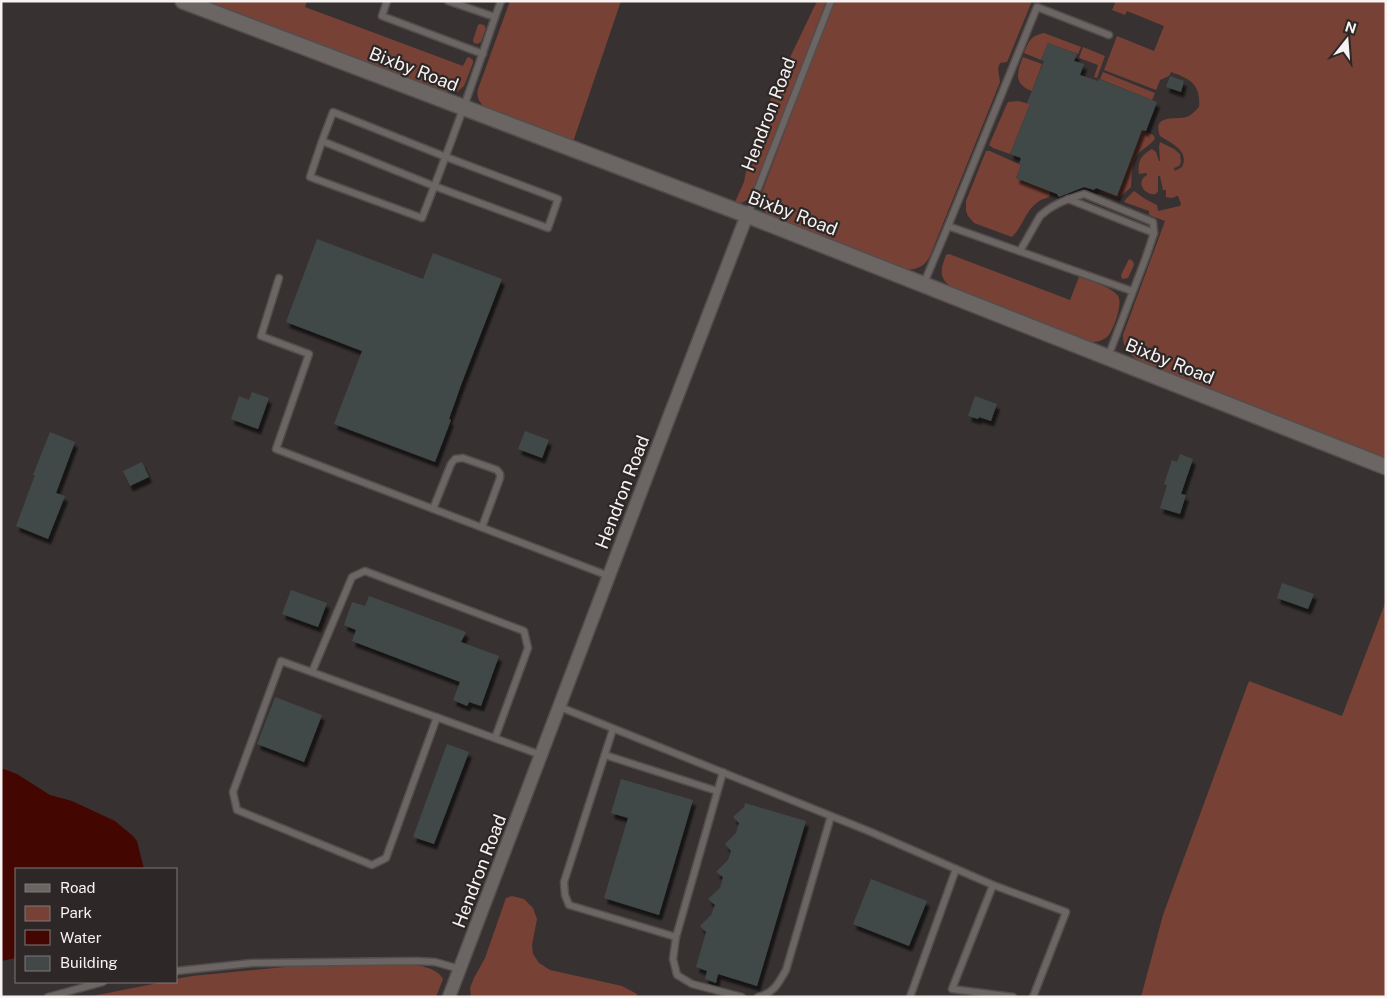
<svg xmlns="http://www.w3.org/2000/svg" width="1387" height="998" font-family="'Public Sans',sans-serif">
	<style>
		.green { fill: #784136 }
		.water { fill: #440601 }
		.building { fill: #414847; filter: url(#shadow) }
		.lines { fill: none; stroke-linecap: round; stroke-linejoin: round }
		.service-casing { stroke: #534e4d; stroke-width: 9 }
		.minor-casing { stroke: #534e4d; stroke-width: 15 }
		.tertiary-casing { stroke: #534e4d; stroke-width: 18 }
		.service { stroke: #6b6564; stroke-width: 6 }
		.minor { stroke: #6b6564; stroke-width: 12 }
		.tertiary { stroke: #6b6564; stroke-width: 15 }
		.labels { text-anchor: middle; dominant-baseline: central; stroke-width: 4.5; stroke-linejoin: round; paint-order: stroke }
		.street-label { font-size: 18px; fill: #f7f3f2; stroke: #2d2827 }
	</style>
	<defs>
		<filter id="shadow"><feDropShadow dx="3" dy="5.5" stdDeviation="1" flood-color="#0009"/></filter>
	</defs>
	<rect width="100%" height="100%" fill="#373231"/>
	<g class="green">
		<polygon points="202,1 307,1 305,7 463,66 467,58 469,57 473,60 473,63 464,86 457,92 447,92 446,93"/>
		<path d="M510,1H621L573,142L488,110C481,105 476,99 478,89Z"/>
		<polygon points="817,1 826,1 790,97 749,199 741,203 735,202 744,182 748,160 773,93"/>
		<path d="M834,1H1032L1007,62L1000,63L998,68L1000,82L930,256C923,270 911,271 898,268L772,217L767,214L763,209L759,202L761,195Z"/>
		<path d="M1114,1H1386V460L1149,366C1136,359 1122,352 1123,335L1165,221L1149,215V211L1124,202L1127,198L1134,191L1145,199L1157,205L1158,211L1180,206L1181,204L1178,196H1177L1172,198L1166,197V190H1163L1160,176H1158V191L1156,194C1144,196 1135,181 1147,175L1146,173L1139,174C1137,162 1141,155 1152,149L1156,152L1159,161H1160L1159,147L1160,142L1174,149L1180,154L1181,162L1179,166L1174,168L1175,171L1182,167C1190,151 1171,143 1160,136C1152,114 1174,120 1186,117C1192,115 1195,111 1199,107C1201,84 1190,79 1171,72L1169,76L1160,80L1156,90L1104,70L1117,36L1154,51L1164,26L1127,11L1125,15L1112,10L1115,3Z"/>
		<polygon points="480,24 484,25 486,28 481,42 477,44 474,43 473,40 478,25"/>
		<path d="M1044,33L1081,47L1078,54L1048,43L1041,60L1024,53C1029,41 1030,36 1044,33Z"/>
		<polygon points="1083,47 1105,56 1097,78 1094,77 1098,65 1079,58"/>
		<path d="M1023,57L1042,64L1032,91C1013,84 1017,72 1023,57Z"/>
		<polygon points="1103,72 1155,93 1152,100 1100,79"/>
		<polygon points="1018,101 1030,104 1010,154 993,148 989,145 1006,106 1008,102"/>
		<path d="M1142,130L1153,135L1155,138C1151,145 1145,147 1140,152C1131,160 1132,177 1131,187L1118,199L1100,192V190L1117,196Z"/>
		<path d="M986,151H990L1021,165L1016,178L1051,190L1049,197C1026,203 1026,223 1012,237L974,223L968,216L966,211V201Z"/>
		<path d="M949,254L1070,300L1079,277C1090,281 1111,286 1118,296C1123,303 1114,329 1108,336C1103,341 1096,342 1090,342L962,293C942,282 937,278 946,255Z"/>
		<polygon points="1129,259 1133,261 1134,265 1128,278 1122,279 1121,275"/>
		<polygon points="1386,601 1386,997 1141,997 1163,915 1249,681 1342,716"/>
		<polygon points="512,896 524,899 533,908 537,919 532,945 533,954 539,963 550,970 622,986 637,994 637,997 471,997 470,988 474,978 485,958 506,898"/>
		<path d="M413,964C423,967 437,968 443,979L436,997H88L163,982H176V979L192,976L296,966Z"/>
	</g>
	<polygon class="water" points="1,768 17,774 50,795 72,801 115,821 133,836 137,841 144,869 16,869 16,958 1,961"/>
	<g class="building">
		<polygon points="1048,43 1077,54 1074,61 1084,64 1080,75 1098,81 1099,79 1157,102 1146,131 1142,130 1117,196 1096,188 1094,190 1084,187 1059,197 1057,194 1016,178 1021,165 1019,164 1021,158 1010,154 1030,104 1027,103 1044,61 1041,60"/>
		<polygon points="1170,76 1184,81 1181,92 1166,87"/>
		<polygon points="317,239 423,279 433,253 502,279 461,385 449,419 451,420 435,462 334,424 362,351 286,322"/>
		<polygon points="252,392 269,398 258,429 231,419 239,396 249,400"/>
		<polygon points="975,396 997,404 991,421 979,417 978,419 968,416"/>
		<polygon points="525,431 549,440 542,458 518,449"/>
		<polygon points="50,432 75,442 56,493 65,496 48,539 16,526 35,475 33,475"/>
		<polygon points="1180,454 1193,459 1181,494 1186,495 1180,514 1160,508 1167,485 1164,484 1172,460 1177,462"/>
		<polygon points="142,462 149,477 130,486 123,471"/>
		<polygon points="1282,583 1314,594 1308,609 1277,598"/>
		<polygon points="291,590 327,603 318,627 282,614"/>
		<polygon points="369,596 466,632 461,642 499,656 481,706 469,702 467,706 453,700 460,682 352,641 356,630 344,625 352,602 365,606"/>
		<polygon points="275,697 322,715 304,762 257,744"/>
		<polygon points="447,744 469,752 434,844 413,837"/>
		<polygon points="621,779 693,800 659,915 604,898 628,818 611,813"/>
		<polygon points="745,803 806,821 757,986 718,974 716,983 705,979 707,971 696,967 706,932 700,926 711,915 715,905 708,899 720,888 723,877 716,872 728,860 731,851 725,844 736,833 739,823 733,817 744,807"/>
		<polygon points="871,879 927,901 909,946 853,924"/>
	</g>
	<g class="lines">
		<g class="service-casing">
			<g id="service">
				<polyline points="387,1 382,16 483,54"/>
				<polyline points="495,17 501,1"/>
				<path d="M322,141L333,112L446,157L558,199L548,228L434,186L322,141L310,177L422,218C448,152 472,85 495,17L448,1"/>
				<polyline points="1068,199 1154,233"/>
				<polyline points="748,214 831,1"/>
				<polyline points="948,226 1037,7 1109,35"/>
				<path d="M1020,251L1040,216C1054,203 1066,200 1084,194L1153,222L1154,233L1146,257L1108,357"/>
				<polyline points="279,278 261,336 309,354 276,449 609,576"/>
				<polyline points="924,283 948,226 1132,291"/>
				<polyline points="433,509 451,464 455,459 463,458 497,470 500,474 500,478 482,527"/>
				<polyline points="312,672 352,577 365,571 524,631 528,648 495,738"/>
				<polyline points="560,707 871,832 993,885 1066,912 1033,997"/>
				<polyline points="437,717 386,858 372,865 237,810 233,792 281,661 541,755"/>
				<polyline points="613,729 564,882 565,895 569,905 676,937 723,772"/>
				<polyline points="605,755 717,791"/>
				<polyline points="993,885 952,989 1013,997"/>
				<polyline points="676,937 673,959 677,975 692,984 742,997"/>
				<polyline points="176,971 252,963 417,961 435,962 460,969"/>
				<polyline points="48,997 103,982"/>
				<path d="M758,997C774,993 778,984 786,970L831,816"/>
				<polyline points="910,997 956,869"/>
			</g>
		</g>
		<g class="minor-casing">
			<polyline id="minor" points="449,997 668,420 747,215"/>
		</g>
		<g class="tertiary-casing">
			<polyline id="tertiary" points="183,1 747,215 1386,467"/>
		</g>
		<use href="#service" class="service"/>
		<use href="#minor" class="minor"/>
		<use href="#tertiary" class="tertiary"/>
	</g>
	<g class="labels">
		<g class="street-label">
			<text transform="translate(414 69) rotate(21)">Bixby Road</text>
			<text transform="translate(768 114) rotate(-69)">Hendron Road</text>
			<text transform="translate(793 213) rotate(21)">Bixby Road</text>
			<text transform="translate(1170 361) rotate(22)">Bixby Road</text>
			<text transform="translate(622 492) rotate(-69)">Hendron Road</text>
			<text transform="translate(479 871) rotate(-69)">Hendron Road</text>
		</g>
	</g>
	<rect width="1387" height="998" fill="none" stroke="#f7f3f2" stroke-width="5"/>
	<rect x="15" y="868" width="162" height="115" fill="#2d2827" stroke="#7e7978"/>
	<rect x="25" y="884" width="25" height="8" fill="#6b6564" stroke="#7e7978"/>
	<text x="60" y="893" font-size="15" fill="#f7f3f2">Road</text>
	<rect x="25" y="906" width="25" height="15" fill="#784136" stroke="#7e7978"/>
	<text x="60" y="918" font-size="15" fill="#f7f3f2">Park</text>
	<rect x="25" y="930" width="25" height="15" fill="#440601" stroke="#7e7978"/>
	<text x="60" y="943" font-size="15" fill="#f7f3f2">Water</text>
	<rect x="25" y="956" width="25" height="15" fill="#414847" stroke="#7e7978"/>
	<text x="60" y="968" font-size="15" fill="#f7f3f2">Building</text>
	<g transform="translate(1347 40) rotate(17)" stroke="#2d2827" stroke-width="4" paint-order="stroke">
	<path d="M0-4L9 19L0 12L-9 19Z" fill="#f7f3f2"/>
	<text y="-8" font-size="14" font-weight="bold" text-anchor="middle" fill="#f7f3f2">N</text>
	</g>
</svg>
